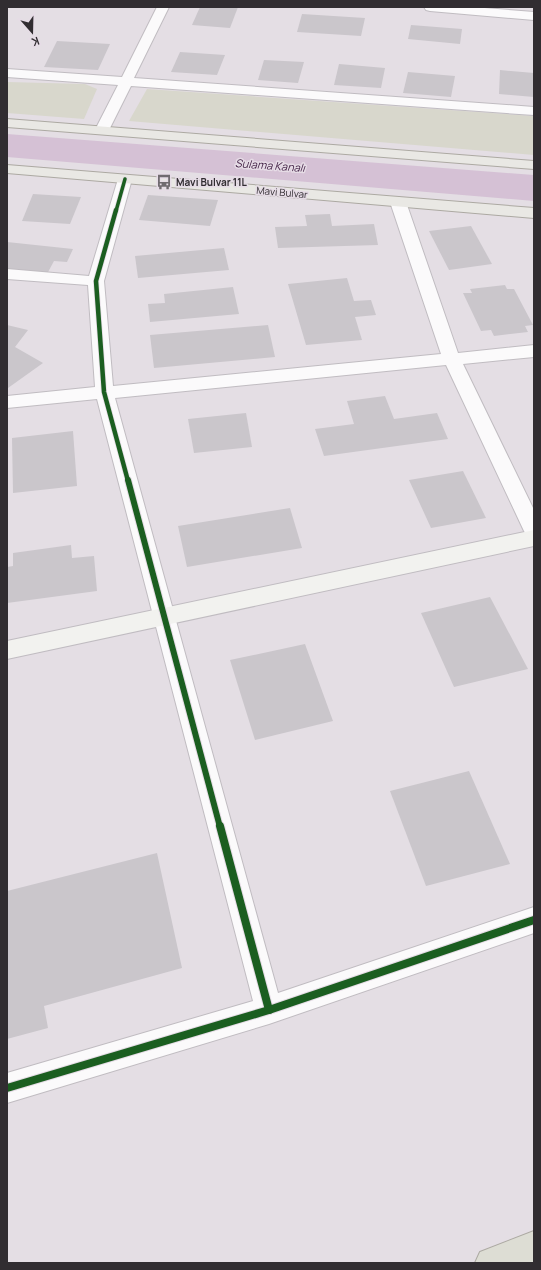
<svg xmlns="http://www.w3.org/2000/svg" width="541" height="1270" font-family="Manrope,sans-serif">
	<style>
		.green { fill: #d8d7cc }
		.water { fill: #d5c1d5 }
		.building { fill: #cac6cb }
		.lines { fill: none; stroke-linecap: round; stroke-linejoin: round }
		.street-casing { stroke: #c0bcc1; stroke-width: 2 }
		.secondary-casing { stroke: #c0bcc1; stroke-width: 2 }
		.primary-casing { stroke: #aca9a2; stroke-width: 2 }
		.highway-casing { stroke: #aca9a2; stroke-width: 2 }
		.street { fill: #fbfafb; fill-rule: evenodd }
		.secondary { fill: #f2f2ef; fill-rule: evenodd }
		.primary { fill: #e9e8e4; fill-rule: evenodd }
		.highway { fill: #ddddd4; fill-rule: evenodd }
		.cycleway-far3-casing { stroke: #e6dce6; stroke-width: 5 }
		.cycleway-far2-casing { stroke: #e6dce6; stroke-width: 6 }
		.cycleway-far1-casing { stroke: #e6dce6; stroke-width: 8 }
		.cycleway-casing { stroke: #e6dce6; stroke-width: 10 }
		.cycleway-far3 { stroke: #1b5e20; stroke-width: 3.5 }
		.cycleway-far2 { stroke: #1b5e20; stroke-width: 4.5 }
		.cycleway-far1 { stroke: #1b5e20; stroke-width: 6 }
		.cycleway { stroke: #1b5e20; stroke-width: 8 }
		.labels { text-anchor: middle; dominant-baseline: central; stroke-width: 3; stroke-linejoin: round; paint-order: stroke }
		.far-poi-label { font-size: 10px; font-weight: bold; fill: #312d31; stroke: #e6dce6; text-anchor: start }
		.far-street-label { font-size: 10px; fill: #312d31; stroke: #e6dce6 }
		.far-water-label { font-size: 11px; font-style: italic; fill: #411f44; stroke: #e6dce6 }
	</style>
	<rect width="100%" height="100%" fill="#e4dee4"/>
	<g class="green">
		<polygon points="7,82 85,84 97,89 84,119 7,113"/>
		<polygon points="147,89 534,116 534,155 129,121"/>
	</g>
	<polygon class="water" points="7,134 534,175 534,201 7,157"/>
	<g class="building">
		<polygon points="200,7 238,7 230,28 192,25"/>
		<polygon points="302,14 365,18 361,36 297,32"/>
		<polygon points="411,25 462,29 460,44 408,39"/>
		<polygon points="57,41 110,44 98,70 44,67"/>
		<polygon points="180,52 225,55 217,75 171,72"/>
		<polygon points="264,60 304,62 298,83 258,80"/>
		<polygon points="339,64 385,68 381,88 334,85"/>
		<polygon points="500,70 534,73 534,97 499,94"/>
		<polygon points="408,72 455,76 451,97 403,93"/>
		<polygon points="33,194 81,197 70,224 22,221"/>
		<polygon points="148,195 218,200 210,226 139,220"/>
		<polygon points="330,214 332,226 374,224 378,245 278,248 275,227 307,226 305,215"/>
		<polygon points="471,226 492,264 449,270 429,231"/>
		<polygon points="7,242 73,249 67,262 54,261 47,274 7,270"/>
		<polygon points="224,248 229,270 138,278 135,256"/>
		<polygon points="347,278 354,301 371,300 376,315 355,317 362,340 306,345 288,284"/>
		<polygon points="505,285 507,289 514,289 533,325 525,326 528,332 494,336 491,330 481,331 463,293 472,293 470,289"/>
		<polygon points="233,287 239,314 150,322 148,304 165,303 164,294"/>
		<polygon points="7,325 28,330 15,347 43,363 8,388 7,387"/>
		<polygon points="268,325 275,357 154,368 150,335"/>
		<polygon points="385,396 394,419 437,413 448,439 324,456 315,429 354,424 347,401"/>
		<polygon points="246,413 252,447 194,453 188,419"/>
		<polygon points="73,431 77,486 13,493 12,438"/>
		<polygon points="463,471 486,518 431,528 409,480"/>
		<polygon points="290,508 302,548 187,567 178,526"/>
		<polygon points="71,545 72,558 94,556 97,591 7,603 7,567 13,566 13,553"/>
		<polygon points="490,597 528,669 454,687 421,613"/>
		<polygon points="305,644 333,721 255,740 230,660"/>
		<polygon points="469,771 510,864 426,886 390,791"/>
		<polygon points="157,853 182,968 44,1006 48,1028 7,1039 7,891"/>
	</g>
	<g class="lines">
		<g class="street-casing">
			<g id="street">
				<polygon points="157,7 169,7 134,78 534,107 534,115 131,86 109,130 107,133 102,134 97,133 95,130 118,85 7,77 7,69 122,77"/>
				<polygon points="424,7 472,7 534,12 534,20 430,11 426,10"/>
				<polygon points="125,175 130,176 132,179 104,281 113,386 441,354 390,202 393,199 398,197 403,199 406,202 458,353 534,345 534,357 463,364 534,510 534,539 527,536 524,531 446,365 115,398 278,993 534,907 534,933 269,1024 7,1103 7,1073 253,1001 97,399 7,408 7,396 95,387 88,285 7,279 7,269 89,276 118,179 120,176"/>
			</g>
		</g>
		<g class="secondary-casing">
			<polygon id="secondary" points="534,530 534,546 7,659 7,641"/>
		</g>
		<g class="primary-casing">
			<g id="primary">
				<polygon points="7,119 534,161 534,169 7,127"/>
				<polygon points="7,165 534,208 534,218 7,173"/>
			</g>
		</g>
		<g class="highway-casing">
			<polygon id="highway" points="534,1231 534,1263 475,1263 480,1252"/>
		</g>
		<use href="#street" class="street"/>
		<use href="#secondary" class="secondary"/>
		<use href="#primary" class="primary"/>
		<use href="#highway" class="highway"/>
		<g class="cycleway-far3-casing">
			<polyline id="cycleway-far3" points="116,211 125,179"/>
		</g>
		<g class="cycleway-far2-casing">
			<polyline id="cycleway-far2" points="116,210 96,281 104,392 128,481"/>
		</g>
		<g class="cycleway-far1-casing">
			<polyline id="cycleway-far1" points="128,480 220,827"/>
		</g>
		<g class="cycleway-casing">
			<g id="cycleway">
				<polyline points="220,826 269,1010"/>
				<polyline points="7,1088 269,1010 534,920"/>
			</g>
		</g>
		<use href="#cycleway-far3" class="cycleway-far3"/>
		<use href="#cycleway-far2" class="cycleway-far2"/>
		<use href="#cycleway-far1" class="cycleway-far1"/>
		<use href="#cycleway" class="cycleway"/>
	</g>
	<defs>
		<g id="bus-bare" transform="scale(1.2)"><path d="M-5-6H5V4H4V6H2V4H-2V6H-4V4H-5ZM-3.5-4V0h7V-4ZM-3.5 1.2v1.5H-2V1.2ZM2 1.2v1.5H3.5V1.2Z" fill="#706b70" stroke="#e6dce6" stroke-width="2.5" paint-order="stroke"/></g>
	</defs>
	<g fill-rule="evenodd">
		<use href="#bus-bare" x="164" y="182"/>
	</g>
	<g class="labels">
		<g class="far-poi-label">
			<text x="176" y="182">Mavi Bulvar 11L</text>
		</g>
		<g class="far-street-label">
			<text transform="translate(282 192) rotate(5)">Mavi Bulvar</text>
		</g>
		<g class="far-water-label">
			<text transform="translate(270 165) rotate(4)">Sulama Kanalı</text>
		</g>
	</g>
	<rect width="541" height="1270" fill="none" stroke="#312d31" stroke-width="16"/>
	<g transform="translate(32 32) rotate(160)" stroke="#e6dce6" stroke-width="3" paint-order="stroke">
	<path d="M0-3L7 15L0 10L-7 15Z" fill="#312d31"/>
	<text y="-6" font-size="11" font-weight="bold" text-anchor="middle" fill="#312d31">K</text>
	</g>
</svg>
